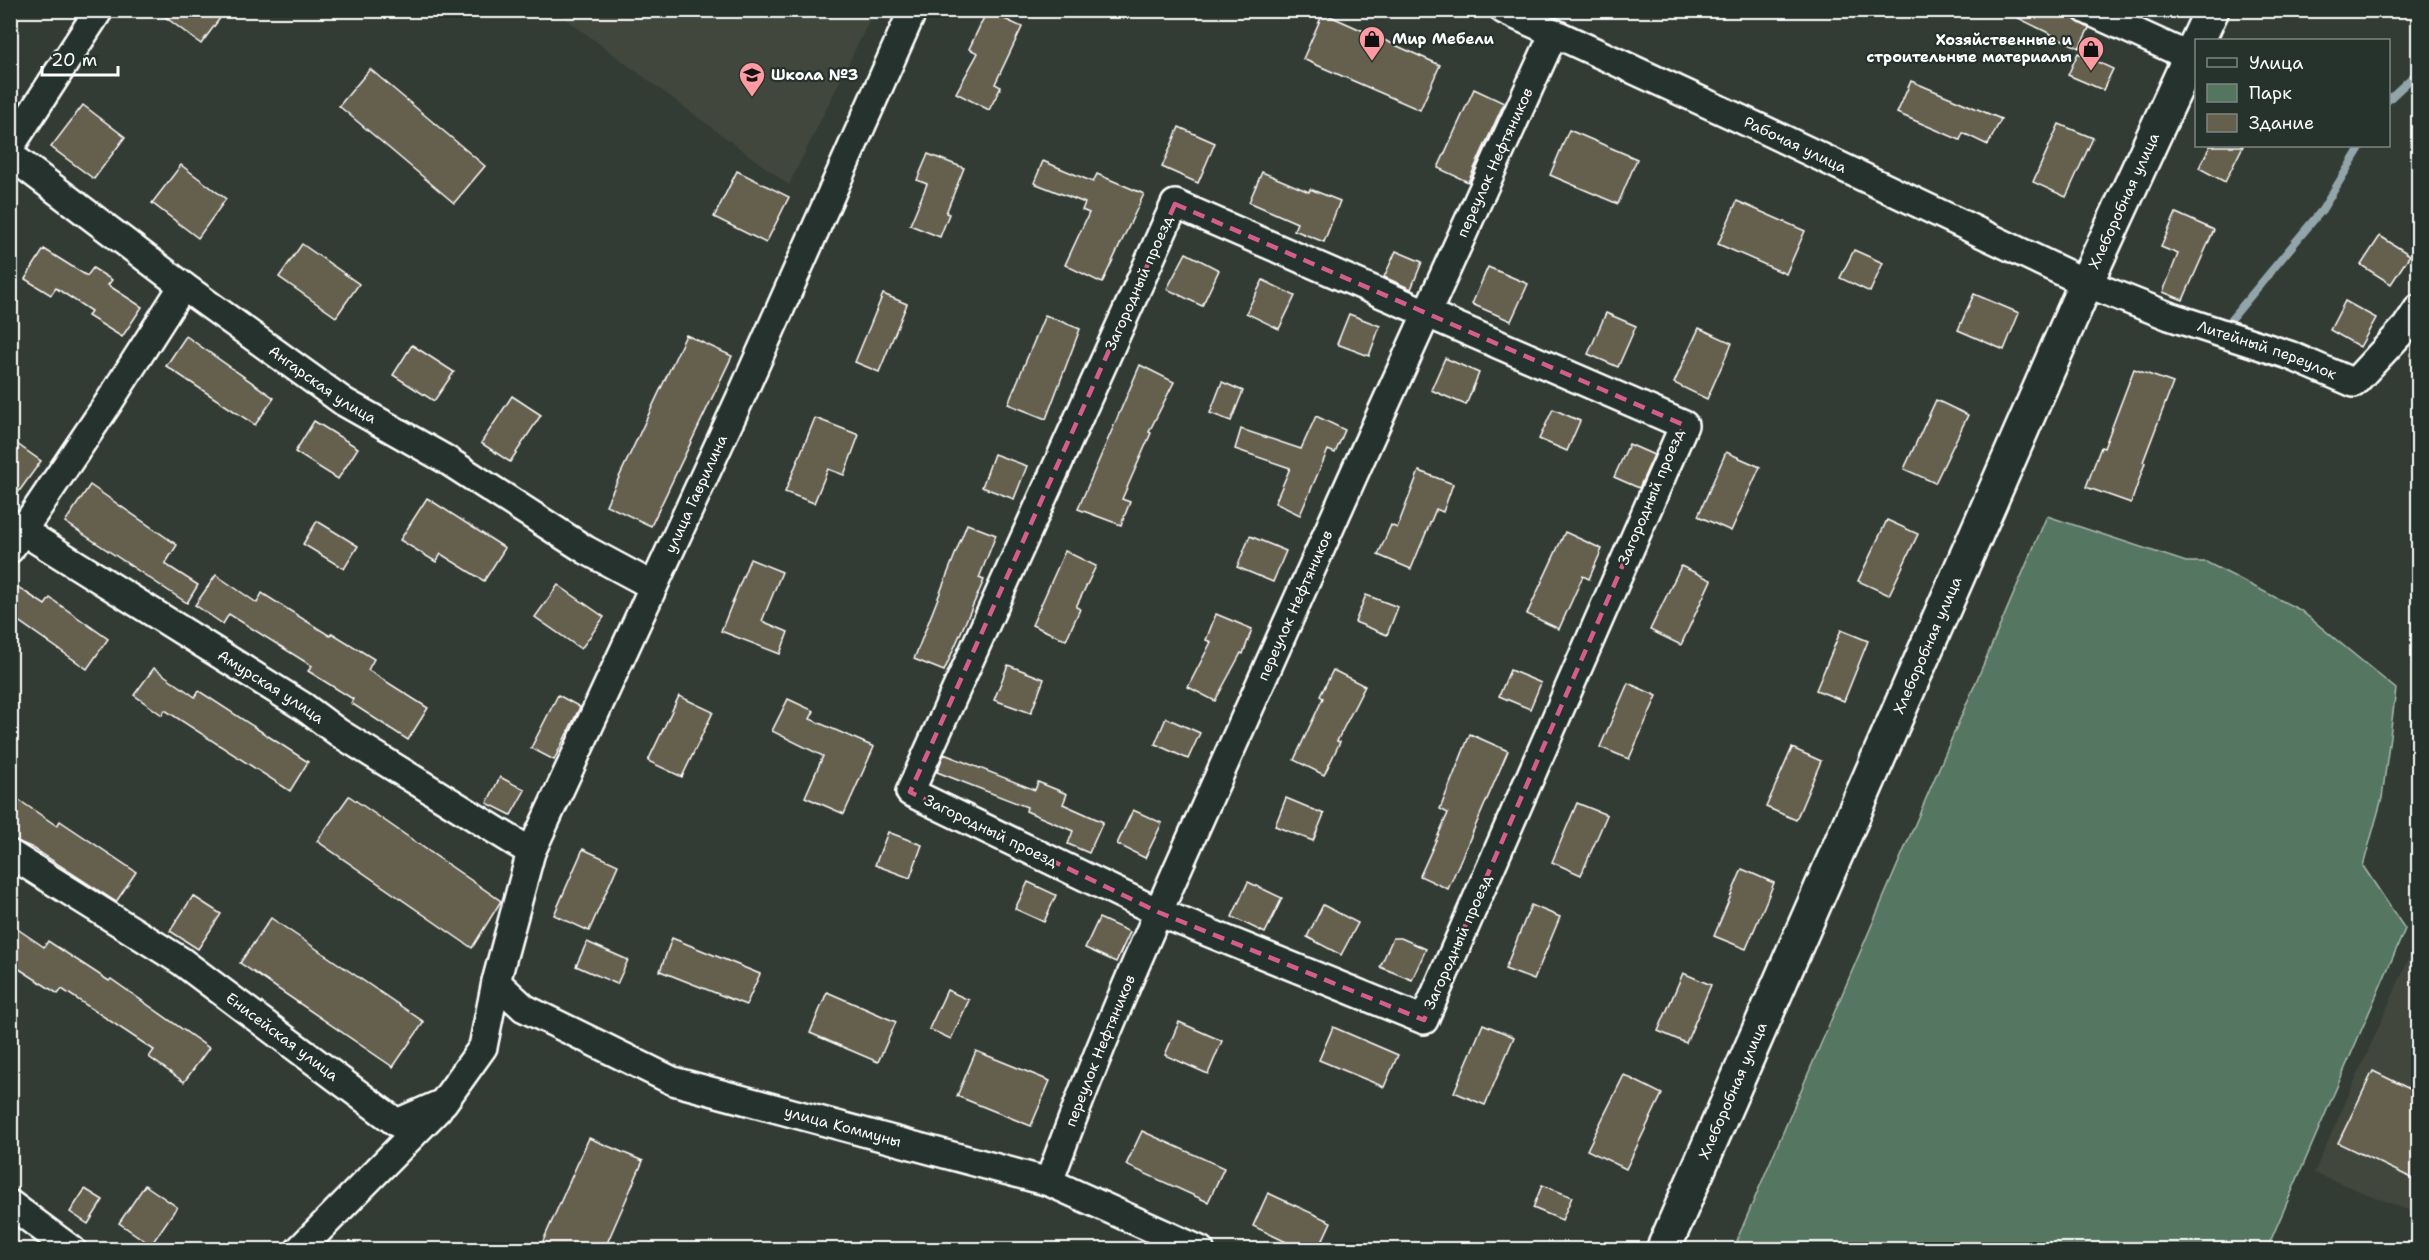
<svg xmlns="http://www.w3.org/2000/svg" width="2429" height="1260" font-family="'Shantell Sans',sans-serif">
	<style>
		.built { fill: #42463c }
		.green { fill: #547661; stroke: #aabab0; stroke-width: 1.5 }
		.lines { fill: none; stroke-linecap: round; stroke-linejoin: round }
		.stream { stroke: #92a5aa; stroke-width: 8 }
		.building { fill: #655f4e; stroke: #fff; stroke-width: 1.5 }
		.minor-casing { stroke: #fff; stroke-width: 32 }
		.secondary-casing { stroke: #fff; stroke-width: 38 }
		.minor { stroke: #26332d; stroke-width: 27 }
		.secondary { stroke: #26332d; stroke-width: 33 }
		.marked { fill: none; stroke: #d45d8c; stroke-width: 4.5; stroke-dasharray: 12 8; stroke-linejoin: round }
		.labels { text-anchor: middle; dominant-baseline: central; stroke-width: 4.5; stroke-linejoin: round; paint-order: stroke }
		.poi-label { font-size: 15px; font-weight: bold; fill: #fff; stroke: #26332d; text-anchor: start }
		.street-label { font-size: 15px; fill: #fff; stroke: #26332d }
	</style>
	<rect width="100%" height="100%" fill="#333c34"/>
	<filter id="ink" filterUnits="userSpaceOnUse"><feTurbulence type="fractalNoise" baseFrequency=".0167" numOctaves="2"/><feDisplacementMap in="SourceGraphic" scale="12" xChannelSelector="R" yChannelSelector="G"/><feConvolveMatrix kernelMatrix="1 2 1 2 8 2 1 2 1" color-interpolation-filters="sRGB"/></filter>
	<g filter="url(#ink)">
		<g class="built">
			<polygon points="555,11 874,11 789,185"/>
			<polygon points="2418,938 2418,1214 2314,1173"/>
		</g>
		<polygon class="green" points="2047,516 2186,562 2206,562 2300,610 2396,689 2382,798 2363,866 2405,929 2267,1249 1733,1249"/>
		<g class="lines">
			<g class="stream">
				<polyline points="2388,100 2418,72"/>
				<polyline points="2224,328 2322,210 2361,146"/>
			</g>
		</g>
		<g class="building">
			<polygon points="156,10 226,10 201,44"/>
			<polygon points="2002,10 2071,10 2075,20 2089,28 2079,48"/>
			<polygon points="987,11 1022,27 995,84 1001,87 989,110 956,93 978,53 969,49"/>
			<polygon points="1323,13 1440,65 1420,110 1303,59"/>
			<polygon points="2078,53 2113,69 2103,90 2068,75"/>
			<polygon points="370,69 485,166 454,203 339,106"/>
			<polygon points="1911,81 2001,119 1988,145 1963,133 1960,140 1897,113"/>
			<polygon points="1474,89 1504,103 1468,182 1438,168"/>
			<polygon points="83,105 125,137 94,179 51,147"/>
			<polygon points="2059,124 2093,138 2066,197 2033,182"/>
			<polygon points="1179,127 1215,143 1198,183 1162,167"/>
			<polygon points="1569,130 1637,159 1618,204 1550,175"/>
			<polygon points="2210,146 2243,146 2225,182 2199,168"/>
			<polygon points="928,154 964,168 946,213 949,214 940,237 910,225 927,184 917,180"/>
			<polygon points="1043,161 1093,182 1097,174 1144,194 1102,283 1065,265 1089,213 1082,210 1085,203 1034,183"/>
			<polygon points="181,165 226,199 198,238 152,203"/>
			<polygon points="737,171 789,197 766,243 714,217"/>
			<polygon points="1262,172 1309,192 1310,189 1340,201 1324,242 1294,230 1297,223 1249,202"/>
			<polygon points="1737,201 1805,231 1786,274 1718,244"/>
			<polygon points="2176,213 2214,230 2183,300 2163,292 2178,254 2161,247"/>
			<polygon points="2380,236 2410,255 2391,284 2361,265"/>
			<polygon points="302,244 359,284 336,317 279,277"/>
			<polygon points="44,249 87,276 93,268 112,280 108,285 142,307 122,337 88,316 91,311 56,288 51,295 25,279"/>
			<polygon points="1854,250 1883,263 1870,292 1840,278"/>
			<polygon points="1396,251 1422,262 1411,289 1384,277"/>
			<polygon points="1186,253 1219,270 1202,306 1167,289"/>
			<polygon points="1488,267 1528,284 1511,321 1472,304"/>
			<polygon points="1263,280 1295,296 1279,329 1246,313"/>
			<polygon points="883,294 907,304 879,372 855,362"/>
			<polygon points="1974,294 2019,313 2004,350 1958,330"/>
			<polygon points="2345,301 2376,318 2360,347 2330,330"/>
			<polygon points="1606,313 1636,326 1618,367 1588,354"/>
			<polygon points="1349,314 1380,326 1369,356 1337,344"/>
			<polygon points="1045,315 1080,329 1046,419 1008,404"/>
			<polygon points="1699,328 1732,343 1707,399 1674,383"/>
			<polygon points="686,335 732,356 651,526 606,505"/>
			<polygon points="186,336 274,398 255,425 166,366"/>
			<polygon points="412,345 454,372 434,401 393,375"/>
			<polygon points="1445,358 1479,373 1466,405 1431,390"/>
			<polygon points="1140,365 1174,382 1149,432 1151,433 1122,499 1130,502 1121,525 1078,509"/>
			<polygon points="2134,369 2173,383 2143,462 2145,463 2131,503 2086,487 2101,447 2104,448"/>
			<polygon points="1222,382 1243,391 1231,421 1210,413"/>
			<polygon points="512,396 541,415 510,462 481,443"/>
			<polygon points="1936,400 1968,415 1935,483 1904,469"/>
			<polygon points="1553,409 1580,421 1567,451 1539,439"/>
			<polygon points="1316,416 1345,430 1335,453 1328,450 1300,515 1275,503 1290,468 1235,449 1241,429 1301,449"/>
			<polygon points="815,418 859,435 844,475 828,469 814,503 785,492"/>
			<polygon points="314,421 358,448 338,479 295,452"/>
			<polygon points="10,439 41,461 10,504"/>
			<polygon points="1629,444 1654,455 1639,488 1614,477"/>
			<polygon points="1726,452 1760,467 1731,531 1698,516"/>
			<polygon points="994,454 1027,466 1014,499 982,487"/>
			<polygon points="1419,471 1453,484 1443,512 1436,509 1411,569 1378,555 1391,525 1397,528"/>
			<polygon points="90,485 177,545 165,564 198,585 187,603 65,522"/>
			<polygon points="427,498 505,548 484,581 441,554 436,562 400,540"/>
			<polygon points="1887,520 1918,534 1889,595 1858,581"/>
			<polygon points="317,521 358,546 344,569 303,544"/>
			<polygon points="967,524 996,535 979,578 984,580 944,671 914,659"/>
			<polygon points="1565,532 1602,549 1589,579 1583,576 1559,629 1527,614"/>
			<polygon points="1250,536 1286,551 1273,582 1237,567"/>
			<polygon points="1065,551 1096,566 1076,607 1080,609 1066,640 1032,625"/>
			<polygon points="750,559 782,572 762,621 788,632 780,654 721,631"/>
			<polygon points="1681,566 1711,580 1681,645 1650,630"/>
			<polygon points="216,575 257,603 262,593 330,636 332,633 374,659 368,670 428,708 408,740 351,703 353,699 308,671 312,666 229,614 223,624 195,605"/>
			<polygon points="10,582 45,605 50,598 108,639 87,669 10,615"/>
			<polygon points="558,585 604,617 581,649 535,617"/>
			<polygon points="1366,595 1398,607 1387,635 1355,622"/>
			<polygon points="1216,614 1252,629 1243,654 1241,653 1215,701 1188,687 1211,642 1206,640"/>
			<polygon points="1841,630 1868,641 1844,701 1816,690"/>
			<polygon points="1008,665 1044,679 1031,713 994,700"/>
			<polygon points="154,668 195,697 199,691 308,762 290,791 165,710 162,715 134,695"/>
			<polygon points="1333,670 1365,686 1337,741 1340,742 1324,775 1294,760 1323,698 1320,696"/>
			<polygon points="1510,670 1541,683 1530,709 1499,696"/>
			<polygon points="1628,683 1657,696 1629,759 1600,747"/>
			<polygon points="558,695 580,707 554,760 531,748"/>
			<polygon points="679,696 713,712 682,777 648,761"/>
			<polygon points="788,699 814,711 810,719 874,747 844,814 805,797 823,756 772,731"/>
			<polygon points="1166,718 1200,733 1188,759 1155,744"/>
			<polygon points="1470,734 1508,751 1448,889 1420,876 1448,813 1440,809"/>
			<polygon points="1792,748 1821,761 1796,820 1766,807"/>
			<polygon points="944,754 1035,790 1038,782 1067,794 1063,804 1103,822 1089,853 1068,844 1073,831 1026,811 1027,807 937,772"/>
			<polygon points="500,777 525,790 511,815 487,803"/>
			<polygon points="10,794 57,826 60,821 136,872 116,902 33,848 10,838"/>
			<polygon points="349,796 501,901 472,948 317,841"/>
			<polygon points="1286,798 1324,814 1313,841 1275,826"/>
			<polygon points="1577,803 1607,815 1581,875 1552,862"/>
			<polygon points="1133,810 1162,823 1145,858 1117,844"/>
			<polygon points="888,832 922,845 910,878 875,865"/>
			<polygon points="583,849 618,865 589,931 554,915"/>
			<polygon points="1742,869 1774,883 1746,949 1714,936"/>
			<polygon points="1028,882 1056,895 1044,922 1015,909"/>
			<polygon points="1248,882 1282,898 1265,933 1232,917"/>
			<polygon points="193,896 221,914 198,949 170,931"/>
			<polygon points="1323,905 1358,923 1341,955 1307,937"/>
			<polygon points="1531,905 1560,917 1534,980 1505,969"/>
			<polygon points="271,918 424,1022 393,1067 240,963"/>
			<polygon points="1099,918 1130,932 1116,962 1085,948"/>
			<polygon points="10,924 44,947 48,941 109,981 111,979 209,1048 184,1082 149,1057 154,1050 62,989 58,994 10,963"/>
			<polygon points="672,938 760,974 746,1005 660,971"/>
			<polygon points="1393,938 1401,938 1426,949 1412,980 1380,967"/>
			<polygon points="587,942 628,960 617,984 576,966"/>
			<polygon points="1683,973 1711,985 1686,1043 1658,1031"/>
			<polygon points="947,990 969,1000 951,1039 929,1029"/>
			<polygon points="827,992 896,1022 878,1062 810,1033"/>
			<polygon points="1179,1022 1222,1041 1208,1074 1165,1055"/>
			<polygon points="1483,1024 1514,1037 1485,1105 1454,1092"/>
			<polygon points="1333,1027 1398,1055 1384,1087 1319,1060"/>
			<polygon points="976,1051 1050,1081 1031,1126 957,1096"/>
			<polygon points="2373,1071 2418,1093 2418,1181 2338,1143"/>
			<polygon points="1624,1075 1662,1094 1626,1169 1587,1150"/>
			<polygon points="1142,1131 1224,1168 1208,1202 1126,1165"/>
			<polygon points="589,1138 643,1161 604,1250 539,1250"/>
			<polygon points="145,1185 177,1207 151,1245 119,1223"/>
			<polygon points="1542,1185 1572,1197 1562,1220 1533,1208"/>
			<polygon points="85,1189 103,1200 88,1224 70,1212"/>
			<polygon points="1268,1193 1331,1222 1318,1250 1303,1250 1253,1226"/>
		</g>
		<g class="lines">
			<g class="minor-casing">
				<g id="minor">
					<path id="s1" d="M1504,10L1760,128L2086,283L2169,316L2289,355L2354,383L2406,327L2418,309"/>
					<polyline points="2087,10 2190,57"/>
					<polyline points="10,147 99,10"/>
					<path id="s2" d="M10,155L183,286L344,402L445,459L586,550L653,586"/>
					<polygon points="1175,204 1684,425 1424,1020 1158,912 910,792"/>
					<path id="s3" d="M10,523L304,707L339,733L531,852"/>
					<polyline points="10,549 109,402 183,286"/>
					<path id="s4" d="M10,854L181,961L397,1123L443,1103L483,1047L496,982L531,852L744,390L913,10"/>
					<path id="s5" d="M496,982L524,1008L673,1081L1049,1182L1200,1250"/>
					<path id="s6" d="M1049,1182C1108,1018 1182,859 1253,700C1352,477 1452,255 1554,33"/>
					<polyline points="10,1204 72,1250"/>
					<polyline points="299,1250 438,1109"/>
				</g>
			</g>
			<g class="secondary-casing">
				<g id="secondary">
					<polyline points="2198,40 2212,10"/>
					<path id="s7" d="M1663,1250L2086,283L2196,44"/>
				</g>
			</g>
			<use href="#minor" class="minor"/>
			<use href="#secondary" class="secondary"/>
		</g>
	</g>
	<path class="marked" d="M1175,204L1684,425L1424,1020L1158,912L910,792Z"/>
	<defs>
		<g id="shop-pin" transform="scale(1.35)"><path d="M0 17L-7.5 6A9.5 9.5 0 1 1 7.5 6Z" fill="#ff9aa2" stroke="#26332d"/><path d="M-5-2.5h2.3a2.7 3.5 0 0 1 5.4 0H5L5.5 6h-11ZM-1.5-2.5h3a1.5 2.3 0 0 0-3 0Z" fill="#111"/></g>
		<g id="school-pin" transform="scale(1.35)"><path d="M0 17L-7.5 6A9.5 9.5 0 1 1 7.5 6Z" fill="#ff9aa2" stroke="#26332d"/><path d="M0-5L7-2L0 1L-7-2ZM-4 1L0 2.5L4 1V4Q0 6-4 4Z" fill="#111"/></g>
	</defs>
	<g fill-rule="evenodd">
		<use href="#shop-pin" x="1372" y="39"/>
		<use href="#shop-pin" x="2091" y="49"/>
		<use href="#school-pin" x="752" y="75"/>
	</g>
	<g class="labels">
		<g class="poi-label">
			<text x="1392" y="39">Мир Мебели</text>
			<text x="2072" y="40" text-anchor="end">Хозяйственные и<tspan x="2072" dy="17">строительные материалы</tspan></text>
			<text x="771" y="75">Школа №3</text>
		</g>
		<g class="street-label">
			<text stroke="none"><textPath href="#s1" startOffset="321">Рабочая улица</textPath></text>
			<text stroke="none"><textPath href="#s6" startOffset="1113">переулок Нефтяников</textPath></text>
			<text stroke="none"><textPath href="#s7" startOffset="1146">Хлеборобная улица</textPath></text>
			<text transform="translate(1139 283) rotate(-66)">Загородный проезд</text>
			<text stroke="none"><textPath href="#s1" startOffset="836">Литейный переулок</textPath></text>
			<text stroke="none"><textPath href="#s2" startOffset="388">Ангарская улица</textPath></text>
			<text stroke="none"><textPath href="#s4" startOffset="1186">улица Гаврилина</textPath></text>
			<text transform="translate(1651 497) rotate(-67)">Загородный проезд</text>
			<text stroke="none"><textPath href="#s6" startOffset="627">переулок Нефтяников</textPath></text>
			<text stroke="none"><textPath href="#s7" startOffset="660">Хлеборобная улица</textPath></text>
			<text stroke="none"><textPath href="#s3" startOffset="308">Амурская улица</textPath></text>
			<text transform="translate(991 831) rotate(26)">Загородный проезд</text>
			<text transform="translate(1458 942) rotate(-66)">Загородный проезд</text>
			<text stroke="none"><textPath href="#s4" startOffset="328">Енисейская улица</textPath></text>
			<text stroke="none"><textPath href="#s6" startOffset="141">переулок Нефтяников</textPath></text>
			<text stroke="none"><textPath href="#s7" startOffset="174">Хлеборобная улица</textPath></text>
			<text stroke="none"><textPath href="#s5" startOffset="380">улица Коммуны</textPath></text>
		</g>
	</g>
	<rect width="2429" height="1260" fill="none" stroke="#26332d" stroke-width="36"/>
	<rect x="18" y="18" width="2393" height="1224" fill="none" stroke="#fff" stroke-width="2" filter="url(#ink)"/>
	<rect x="2195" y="39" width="195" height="108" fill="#26332d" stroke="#7d8581" stroke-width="1.5"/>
	<rect x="2207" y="58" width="30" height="9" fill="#26332d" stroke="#7d8581" stroke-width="1.5"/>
	<text x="2249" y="69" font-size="18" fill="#ffffff">Улица</text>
	<rect x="2207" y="84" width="30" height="18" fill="#547661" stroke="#7d8581" stroke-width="1.5"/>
	<text x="2249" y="99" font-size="18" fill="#ffffff">Парк</text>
	<rect x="2207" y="114" width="30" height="18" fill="#655f4e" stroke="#7d8581" stroke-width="1.5"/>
	<text x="2249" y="129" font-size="18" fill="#ffffff">Здание</text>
	<path d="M42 66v9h76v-9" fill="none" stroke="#ffffff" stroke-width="3"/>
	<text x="51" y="66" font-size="18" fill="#ffffff" stroke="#26332d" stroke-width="4.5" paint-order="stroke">20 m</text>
</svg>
